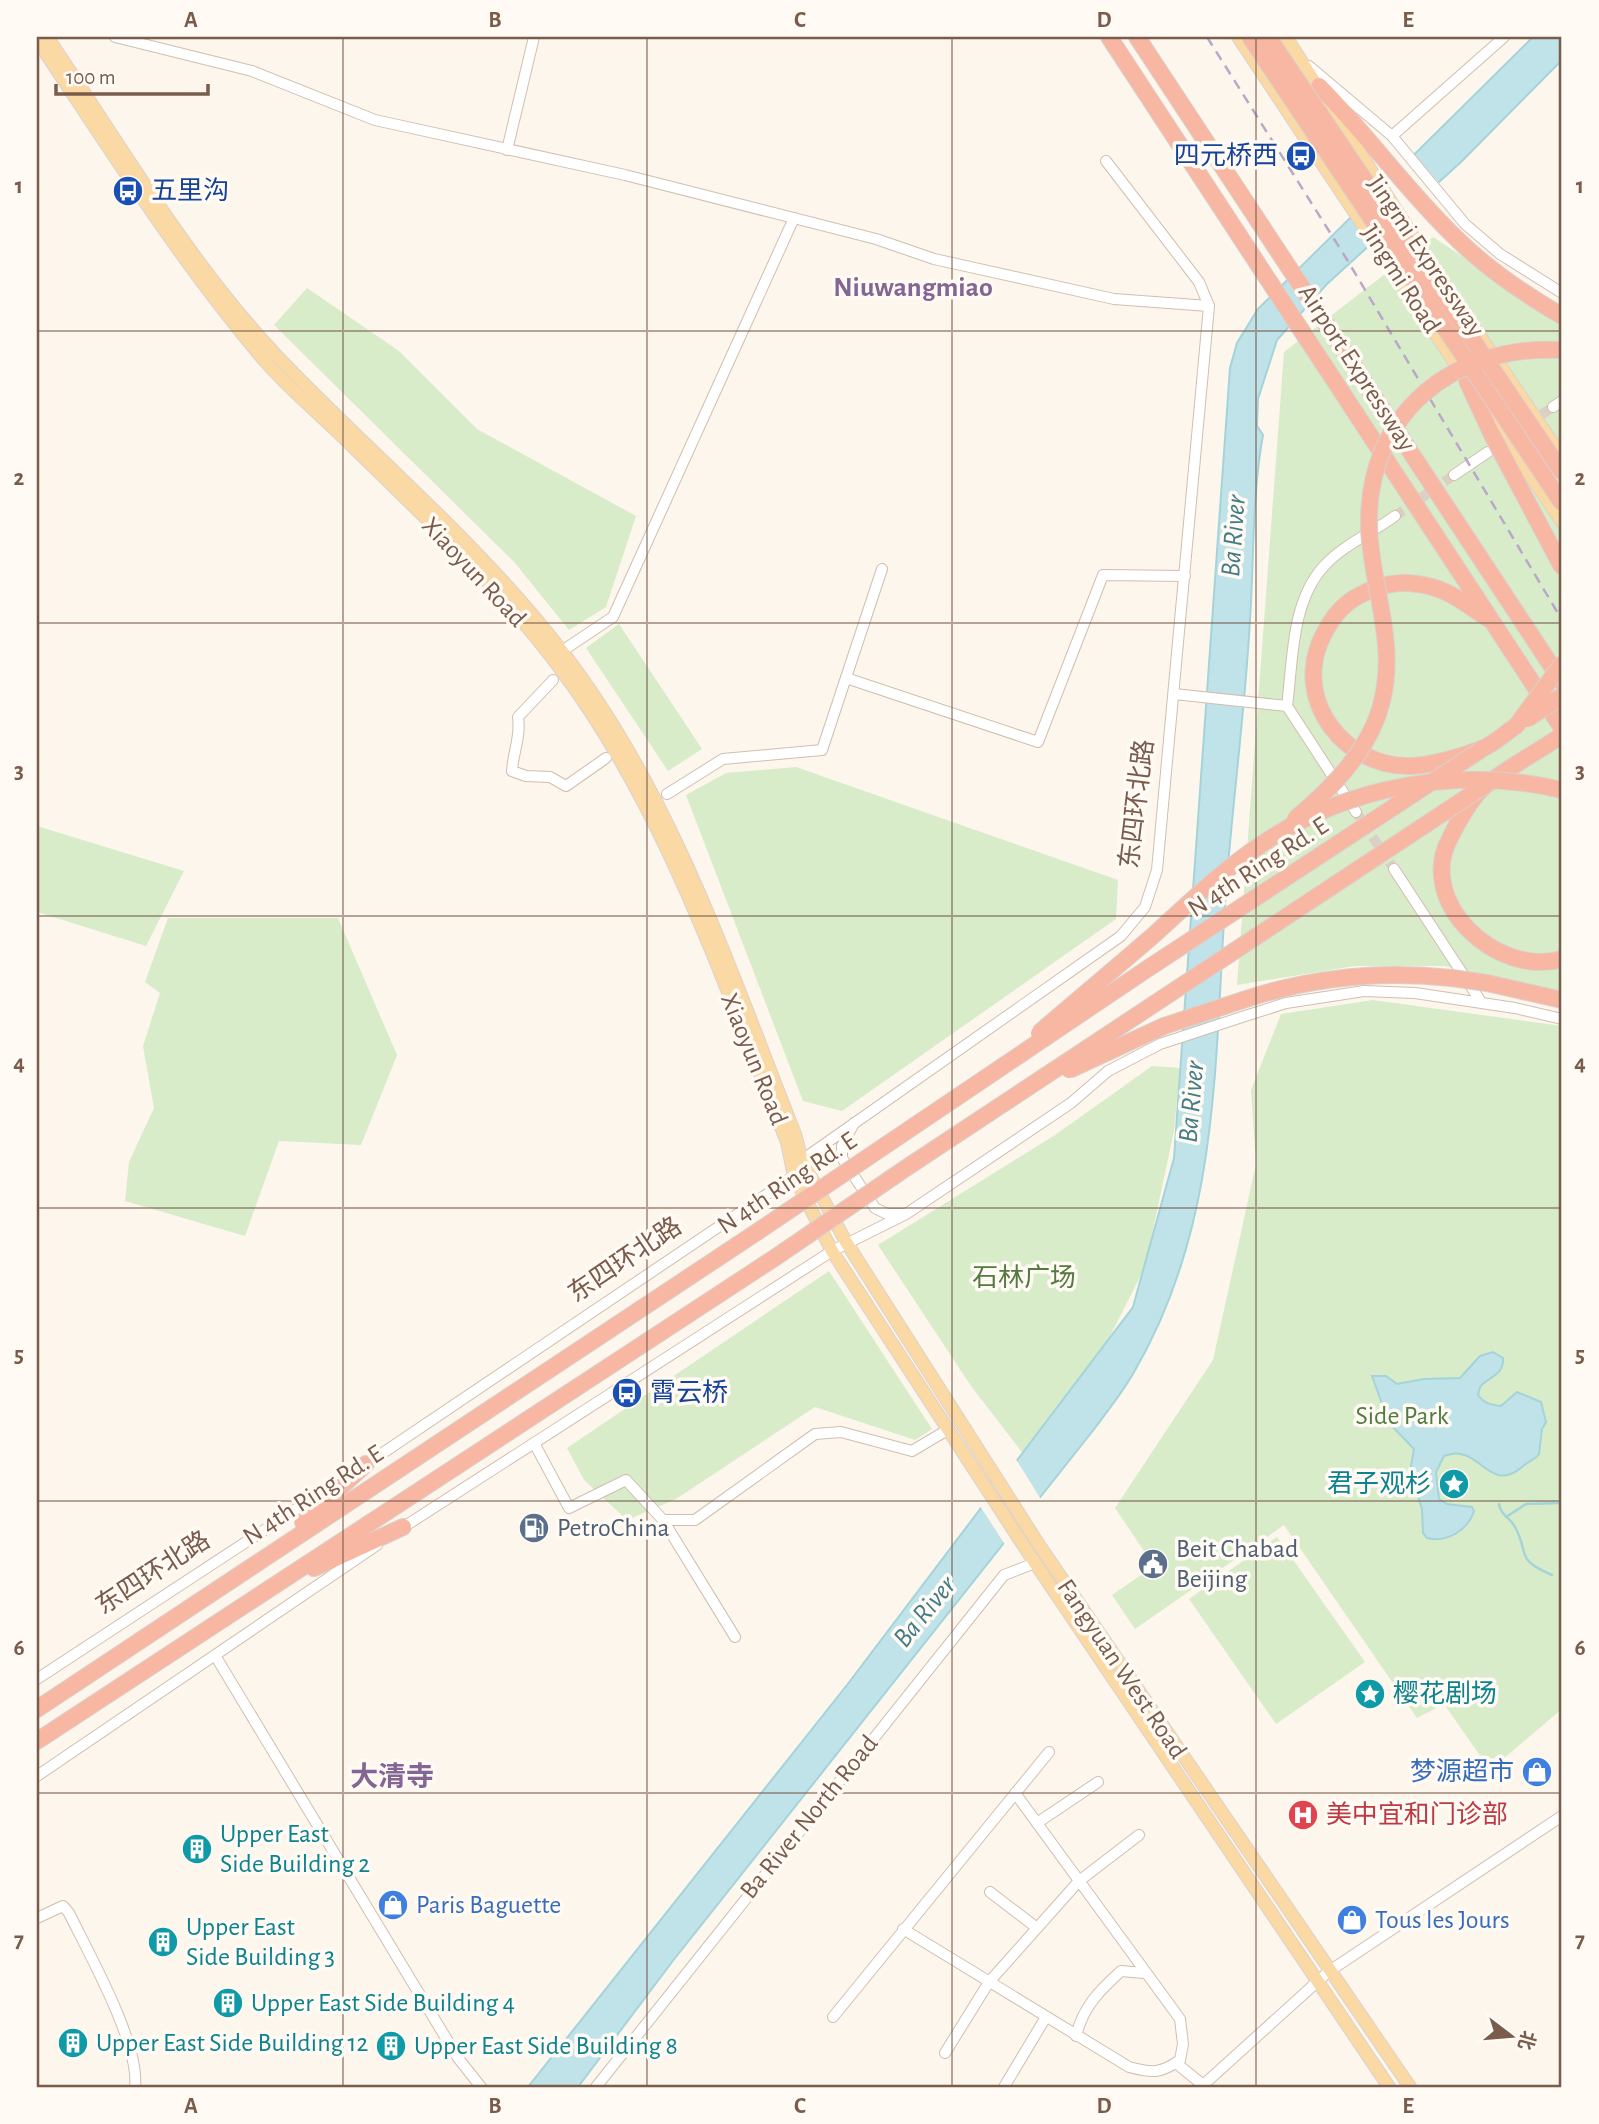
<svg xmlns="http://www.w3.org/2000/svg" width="1599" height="2124" font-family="'Alegreya Sans','Noto Sans SC',sans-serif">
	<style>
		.green { fill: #d8ecc9 }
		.water { fill: #bfe3e8; stroke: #a5d3da; stroke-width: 2 }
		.pier { fill: #fdf6ec }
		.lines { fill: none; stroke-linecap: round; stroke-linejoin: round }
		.stream { stroke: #a5d3da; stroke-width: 2.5 }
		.minor-tunnel { stroke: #dcd0c4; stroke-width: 10; stroke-dasharray: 10 5; stroke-linecap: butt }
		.minor-casing { stroke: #d1beb0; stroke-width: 12 }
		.major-casing { stroke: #dad1cd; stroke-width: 14 }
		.highway-casing { stroke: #dad1cd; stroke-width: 18 }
		.minor { stroke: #fff; stroke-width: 10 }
		.major { stroke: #fbd9a5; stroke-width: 12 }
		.highway { stroke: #f7b7a3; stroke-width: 16 }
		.rail { stroke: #b9a8c9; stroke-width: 2.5; stroke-dasharray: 10 7; stroke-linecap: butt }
		.highway-bridge-casing { stroke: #dad1cd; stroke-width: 18; stroke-linecap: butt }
		.highway-bridge { stroke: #f7b7a3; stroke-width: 16 }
		.grid { fill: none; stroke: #7a5c4d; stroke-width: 2; stroke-opacity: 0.55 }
		.labels { text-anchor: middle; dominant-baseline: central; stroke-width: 7; stroke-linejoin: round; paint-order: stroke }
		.transit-label { font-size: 26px; fill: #164399; stroke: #fffaf3; text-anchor: start }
		.street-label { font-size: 26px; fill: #7a5c4d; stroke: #fffaf3 }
		.park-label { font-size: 26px; fill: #537a41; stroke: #fffaf3 }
		.culture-label { font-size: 26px; fill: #0d838f; stroke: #fffaf3; text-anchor: start }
		.service-label { font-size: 26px; fill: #4e5e75; stroke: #fffaf3; text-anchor: start }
		.shop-label { font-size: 26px; fill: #366cbe; stroke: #fffaf3; text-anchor: start }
		.health-label { font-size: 26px; fill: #be3a42; stroke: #fffaf3; text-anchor: start }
		.neighbourhood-label { font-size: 28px; font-weight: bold; fill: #846695; stroke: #fffaf3 }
		.water-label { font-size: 28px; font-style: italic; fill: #437c86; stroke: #fffaf3 }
		.neatline { fill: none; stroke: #7a5c4d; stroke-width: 2.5 }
		.grid-label { font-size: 23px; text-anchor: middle; font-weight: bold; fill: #7a5c4d }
	</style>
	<rect width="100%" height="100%" fill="#fdf6ec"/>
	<g class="green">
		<polygon points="1433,237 1562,322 1562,995 1444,966 1355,966 1237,985 1284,352"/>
		<polygon points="307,288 399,351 477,429 636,516 606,607 569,630 515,563 274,325"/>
		<polygon points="619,624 702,749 668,771 586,648"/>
		<polygon points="796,767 1118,880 1116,919 842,1111 803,1101 686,795 726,773"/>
		<polygon points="37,826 184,871 146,946 37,912"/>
		<polygon points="168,918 338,918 397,1055 361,1145 279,1141 245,1236 125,1201 129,1162 154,1108 143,1046 160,993 145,982"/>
		<polygon points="1373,1000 1562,1026 1562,1709 1490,1770 1444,1704 1417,1718 1284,1525 1135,1629 1112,1595 1154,1566 1115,1508 1213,1360 1256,1164 1251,1090 1281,1014"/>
		<polygon points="1152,1066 1180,1068 1174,1131 1145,1267 1100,1356 1028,1460 971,1386 878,1245 1055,1135"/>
		<polygon points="829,1271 932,1429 915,1440 815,1407 676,1499 627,1520 584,1480 567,1448"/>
		<polygon points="1277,1537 1365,1662 1276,1724 1189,1599"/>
	</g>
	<g class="water">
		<path d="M1533,37H1562V60L1461,162L1327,284L1277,340L1258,399L1257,426L1263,435C1252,495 1254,559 1250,620C1245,710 1233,799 1226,889C1214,1056 1222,1222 1134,1372C1123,1392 1108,1410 1095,1428L672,1962L578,2087H528L847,1685L1133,1307L1174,1158L1230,368L1237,343L1258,309Z"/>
		<path d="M1493,1352L1503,1358C1504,1376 1489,1376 1480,1387L1478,1395C1484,1403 1491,1405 1501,1406L1517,1392L1541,1402L1546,1422L1542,1429L1539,1454C1535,1460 1527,1462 1522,1467C1488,1496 1479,1441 1444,1456L1436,1472L1439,1499L1447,1504L1472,1507L1474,1511C1468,1530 1447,1543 1427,1538L1423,1533L1422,1509L1410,1472L1414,1449L1389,1423L1372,1376H1386L1397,1384L1424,1379L1460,1378L1480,1356Z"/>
	</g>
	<g class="pier">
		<polygon points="1412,153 1441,185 1374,246 1352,212"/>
		<polygon points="1014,1456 1042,1501 1006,1546 978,1503"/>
	</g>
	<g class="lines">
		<g class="stream">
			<path d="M1499,1504C1501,1516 1510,1517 1515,1527C1530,1554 1514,1559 1552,1575"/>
			<polyline points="1506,1517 1526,1504 1562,1503"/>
		</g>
		<g class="minor-tunnel">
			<polyline points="1529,423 1553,407"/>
			<polyline points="1395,516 1454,475"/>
			<polyline points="1356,812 1394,869"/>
		</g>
		<g class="minor-casing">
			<g id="minor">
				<polyline points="115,37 252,71 375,120 625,175 876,239 934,259 1114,299 1209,306 1157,870 1145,907 1121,936 802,1160 794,1176 362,1467"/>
				<polyline points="1309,66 1392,136 1465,224 1500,254 1562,293"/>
				<polyline points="1392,136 1504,37"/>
				<polyline points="507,150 534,37"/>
				<polyline points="1106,161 1199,282 1209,306"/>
				<polyline points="1553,407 1562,401"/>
				<polyline points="1454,475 1488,452"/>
				<polyline points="562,651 613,617 794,218"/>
				<polyline points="846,678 1038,742 1103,575 1185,576"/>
				<path d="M553,680L518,717C521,737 513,752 512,771L526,776L550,777L566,786L606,758"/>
				<polyline points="1174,694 1287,706"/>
				<polyline points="667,794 723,759 822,750 882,569"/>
				<path d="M1356,812L1287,706C1293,660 1291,602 1324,566C1342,546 1373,532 1395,516"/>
				<polyline points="1394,869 1481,1002"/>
				<polyline points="854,1123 842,1146 842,1158 875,1208 887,1214 903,1214"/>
				<polyline points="534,1443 569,1508 626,1480 663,1520 695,1520 815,1434 841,1432 912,1451 949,1429"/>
				<polyline points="663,1520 735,1637"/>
				<polyline points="399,1530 832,1251 906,1214 1071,1103 1108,1071 1160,1044 1242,1017 1286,1003 1364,991 1415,993 1515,1008 1562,1019"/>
				<polyline points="216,1657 458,2058 481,2087"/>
				<polyline points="37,1679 336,1483"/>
				<polyline points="37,1776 377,1545"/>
				<polyline points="1037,1823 1098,1782"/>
				<polyline points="990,1892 1037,1928"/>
				<path d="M37,1918L63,1906L69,1913C89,1954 140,2044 135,2087"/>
				<path d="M903,1929L1129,2067C1152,2073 1160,2074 1180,2060L1183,2044L1180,2019L1015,1793"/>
				<polyline points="833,2017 1049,1752"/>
				<path d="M1076,2036C1083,2007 1099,1991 1121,1971L1144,1973"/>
				<polyline points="945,2053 989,1982 1079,1881 1139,1835"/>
				<polyline points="1176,2063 1203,2085"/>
				<polyline points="596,2087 1004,1575 1035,1563"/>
				<polyline points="1004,2087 1046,2017"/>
				<polyline points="1201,2087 1328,1972 1562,1816"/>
			</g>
		</g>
		<g class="major-casing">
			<g id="major">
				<path d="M47,37C120,144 186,259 275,354C369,453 477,541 561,650C672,793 729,968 795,1134L802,1160L846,1242L1039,1545L1410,2087"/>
				<polyline points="1238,37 1464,377"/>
				<polyline points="1286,37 1425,255"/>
				<path d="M37,40C110,149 179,260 264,360C290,390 323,417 351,445C424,516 498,586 559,667C666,809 721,979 787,1142L794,1176L832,1251L1029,1554L1389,2087"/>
				<polyline points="1439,276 1562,457"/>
				<polyline points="1486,409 1562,522"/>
			</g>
		</g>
		<g class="highway-casing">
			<g id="highway">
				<polyline points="1109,37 1562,728"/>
				<polyline points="1137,37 1562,682"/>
				<path d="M1319,86C1367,134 1406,190 1455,237C1486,268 1524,294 1562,316"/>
				<polyline points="1467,381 1492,435"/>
				<path d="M1487,618C1470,607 1452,592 1432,587C1406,580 1384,582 1360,595C1340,605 1329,622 1320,642C1295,703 1345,766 1408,766C1429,766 1461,757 1481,749C1493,745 1505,733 1516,726"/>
				<path d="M1562,735C1538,752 1510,766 1486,785C1472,797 1458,821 1450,838C1415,902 1497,978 1562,959"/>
				<polyline points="1487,983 1562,1000"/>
				<path d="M1243,1000C1312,977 1379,970 1452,978"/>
				<polyline points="303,1522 366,1464"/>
				<polyline points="314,1568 403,1527"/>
				<polyline points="37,1709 757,1232"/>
				<polyline points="37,1741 776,1257"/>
			</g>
		</g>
		<use href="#minor" class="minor"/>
		<use href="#major" class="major"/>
		<use href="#highway" class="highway"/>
		<polyline class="rail" points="1207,37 1346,258 1562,620"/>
		<g class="highway-bridge-casing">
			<g id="highway-bridge">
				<polyline points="1250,37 1562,503"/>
				<polyline points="1268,37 1562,472"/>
				<polyline points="1492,435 1562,567"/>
				<polyline points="1527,719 1562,696"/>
				<polyline points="1516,726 1562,664"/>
				<path d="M1295,819C1332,788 1371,749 1382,701C1397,641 1371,586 1369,527C1366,413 1454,344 1562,350"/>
				<polyline points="1452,978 1487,983"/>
				<path d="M1039,1033C1077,1000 1117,967 1156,933C1190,902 1223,870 1262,844C1348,785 1461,766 1562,790"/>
				<polyline points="1069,1070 1164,1026 1243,1000"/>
				<polyline points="757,1232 1147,969 1482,749"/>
				<polyline points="776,1257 906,1168 1484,786"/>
			</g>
		</g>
		<use href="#highway-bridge" class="highway-bridge"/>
	</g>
	<path class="grid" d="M343,37V2087M647,37V2087M952,37V2087M1256,37V2087M37,331H1562M37,623H1562M37,916H1562M37,1208H1562M37,1501H1562M37,1793H1562"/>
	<defs>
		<g id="bus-disc" transform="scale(1.575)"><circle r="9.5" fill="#1a4fb4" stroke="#fffaf3"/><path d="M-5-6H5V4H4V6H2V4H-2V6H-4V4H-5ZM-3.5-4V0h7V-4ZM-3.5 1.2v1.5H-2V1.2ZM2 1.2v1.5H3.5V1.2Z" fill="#fff"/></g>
		<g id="sight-disc" transform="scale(1.575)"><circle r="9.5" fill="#0f9aa8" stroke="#fffaf3"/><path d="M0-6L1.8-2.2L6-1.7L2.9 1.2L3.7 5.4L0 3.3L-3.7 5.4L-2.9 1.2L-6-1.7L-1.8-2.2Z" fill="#fff"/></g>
		<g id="fuel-disc" transform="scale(1.575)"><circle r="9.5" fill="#5c6f8a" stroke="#fffaf3"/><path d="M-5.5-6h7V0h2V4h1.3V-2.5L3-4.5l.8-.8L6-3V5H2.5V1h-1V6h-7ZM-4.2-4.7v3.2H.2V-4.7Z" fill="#fff"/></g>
		<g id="civic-disc" transform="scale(1.575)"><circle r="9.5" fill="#5c6f8a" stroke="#fffaf3"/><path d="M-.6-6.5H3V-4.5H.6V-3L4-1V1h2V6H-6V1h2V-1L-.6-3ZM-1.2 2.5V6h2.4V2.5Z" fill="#fff"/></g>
		<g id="shop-disc" transform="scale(1.575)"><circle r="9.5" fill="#3f7fe0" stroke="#fffaf3"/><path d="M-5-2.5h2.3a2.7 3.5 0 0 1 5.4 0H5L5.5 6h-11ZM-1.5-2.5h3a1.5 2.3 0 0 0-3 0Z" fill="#fff"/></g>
		<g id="hospital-disc" transform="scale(1.575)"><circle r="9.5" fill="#e0444e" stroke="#fffaf3"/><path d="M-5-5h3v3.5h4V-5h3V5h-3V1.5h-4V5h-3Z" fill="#fff"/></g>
		<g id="building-disc" transform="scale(1.575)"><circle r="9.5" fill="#0f9aa8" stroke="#fffaf3"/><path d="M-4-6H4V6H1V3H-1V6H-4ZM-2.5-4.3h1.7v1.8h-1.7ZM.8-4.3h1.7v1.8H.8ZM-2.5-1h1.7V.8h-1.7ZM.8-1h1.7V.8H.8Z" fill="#fff"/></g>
	</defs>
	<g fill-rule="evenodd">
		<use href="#bus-disc" x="1301" y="156"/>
		<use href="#bus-disc" x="128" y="191"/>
		<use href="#bus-disc" x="627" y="1393"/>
		<use href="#sight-disc" x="1454" y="1484"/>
		<use href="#fuel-disc" x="534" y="1528"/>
		<use href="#civic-disc" x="1153" y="1564"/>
		<use href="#sight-disc" x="1370" y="1694"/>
		<use href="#shop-disc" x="1537" y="1772"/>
		<use href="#hospital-disc" x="1303" y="1815"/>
		<use href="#building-disc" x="197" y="1849"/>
		<use href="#shop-disc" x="393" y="1905"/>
		<use href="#shop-disc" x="1352" y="1920"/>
		<use href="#building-disc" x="163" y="1942"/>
		<use href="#building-disc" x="228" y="2003"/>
		<use href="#building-disc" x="73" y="2043"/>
		<use href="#building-disc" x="391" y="2046"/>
	</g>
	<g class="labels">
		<g class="transit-label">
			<text x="1278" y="156" text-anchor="end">四元桥西</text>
			<text x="151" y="191">五里沟</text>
			<text x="650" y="1393">霄云桥</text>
		</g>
		<g class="street-label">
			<text transform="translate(1426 256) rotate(56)">Jingmi Expressway</text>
			<text transform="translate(1401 279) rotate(57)">Jingmi Road</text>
			<text transform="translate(1357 368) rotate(57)">Airport Expressway</text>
			<text transform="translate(474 572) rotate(47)">Xiaoyun Road</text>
			<text transform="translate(1137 804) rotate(-83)">东四环北路</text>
			<text transform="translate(1258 867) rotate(-33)">N 4th Ring Rd. E</text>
			<text transform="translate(754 1059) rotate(68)">Xiaoyun Road</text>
			<text transform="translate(787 1183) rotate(-34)">N 4th Ring Rd. E</text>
			<text transform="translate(625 1260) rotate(-34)">东四环北路</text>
			<text transform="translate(313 1495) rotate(-33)">N 4th Ring Rd. E</text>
			<text transform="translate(153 1573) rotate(-33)">东四环北路</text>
			<text transform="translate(1122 1669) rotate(56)">Fangyuan West Road</text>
			<text transform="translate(809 1817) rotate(-51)">Ba River North Road</text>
		</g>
		<g class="park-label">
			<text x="1024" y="1278">石林广场</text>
			<text x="1402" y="1416">Side Park</text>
		</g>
		<g class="culture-label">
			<text x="1431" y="1484" text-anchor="end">君子观杉</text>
			<text x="1393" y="1694">樱花剧场</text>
			<text x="220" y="1834">Upper East<tspan x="220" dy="30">Side Building 2</tspan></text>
			<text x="186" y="1927">Upper East<tspan x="186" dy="30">Side Building 3</tspan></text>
			<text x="251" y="2003">Upper East Side Building 4</text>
			<text x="96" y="2043">Upper East Side Building 12</text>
			<text x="414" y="2046">Upper East Side Building 8</text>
		</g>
		<g class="service-label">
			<text x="557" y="1528">PetroChina</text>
			<text x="1176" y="1549">Beit Chabad<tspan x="1176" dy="30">Beijing</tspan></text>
		</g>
		<g class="shop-label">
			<text x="1514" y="1772" text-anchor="end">梦源超市</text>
			<text x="416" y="1905">Paris Baguette</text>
			<text x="1375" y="1920">Tous les Jours</text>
		</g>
		<g class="health-label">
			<text x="1326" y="1815">美中宜和门诊部</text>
		</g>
		<g class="neighbourhood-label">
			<text x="913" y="288">Niuwangmiao</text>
			<text x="392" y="1778">大清寺</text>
		</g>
		<g class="water-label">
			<text transform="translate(1234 536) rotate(-86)">Ba River</text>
			<text transform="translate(1192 1102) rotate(-85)">Ba River</text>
			<text transform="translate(925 1612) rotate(-51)">Ba River</text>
		</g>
	</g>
	<rect width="1599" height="2124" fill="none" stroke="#fffaf3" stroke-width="77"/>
	<g transform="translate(1511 2036) rotate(106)" stroke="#fffaf3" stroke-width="5" paint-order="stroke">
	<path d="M0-5L12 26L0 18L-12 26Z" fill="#7a5c4d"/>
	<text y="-10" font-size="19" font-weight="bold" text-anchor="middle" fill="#7a5c4d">北</text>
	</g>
	<path d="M56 84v10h152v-10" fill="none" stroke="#7a5c4d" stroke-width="3.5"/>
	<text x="66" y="84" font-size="21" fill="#7a5c4d" stroke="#fffaf3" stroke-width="5" paint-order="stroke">100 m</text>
	<rect x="38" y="38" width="1522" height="2048" class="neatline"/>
	<g class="grid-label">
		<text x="191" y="27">A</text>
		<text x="495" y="27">B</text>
		<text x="800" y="27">C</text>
		<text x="1104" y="27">D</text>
		<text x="1408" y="27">E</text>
		<text x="19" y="193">1</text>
		<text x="1580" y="193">1</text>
		<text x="19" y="485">2</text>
		<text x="1580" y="485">2</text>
		<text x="19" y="778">3</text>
		<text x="1580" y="778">3</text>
		<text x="19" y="1070">4</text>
		<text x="1580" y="1070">4</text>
		<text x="19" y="1362">5</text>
		<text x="1580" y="1362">5</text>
		<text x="19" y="1655">6</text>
		<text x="1580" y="1655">6</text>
		<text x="19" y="1947">7</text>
		<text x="1580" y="1947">7</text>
		<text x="191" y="2113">A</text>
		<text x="495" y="2113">B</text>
		<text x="800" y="2113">C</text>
		<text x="1104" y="2113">D</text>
		<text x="1408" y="2113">E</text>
	</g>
</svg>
